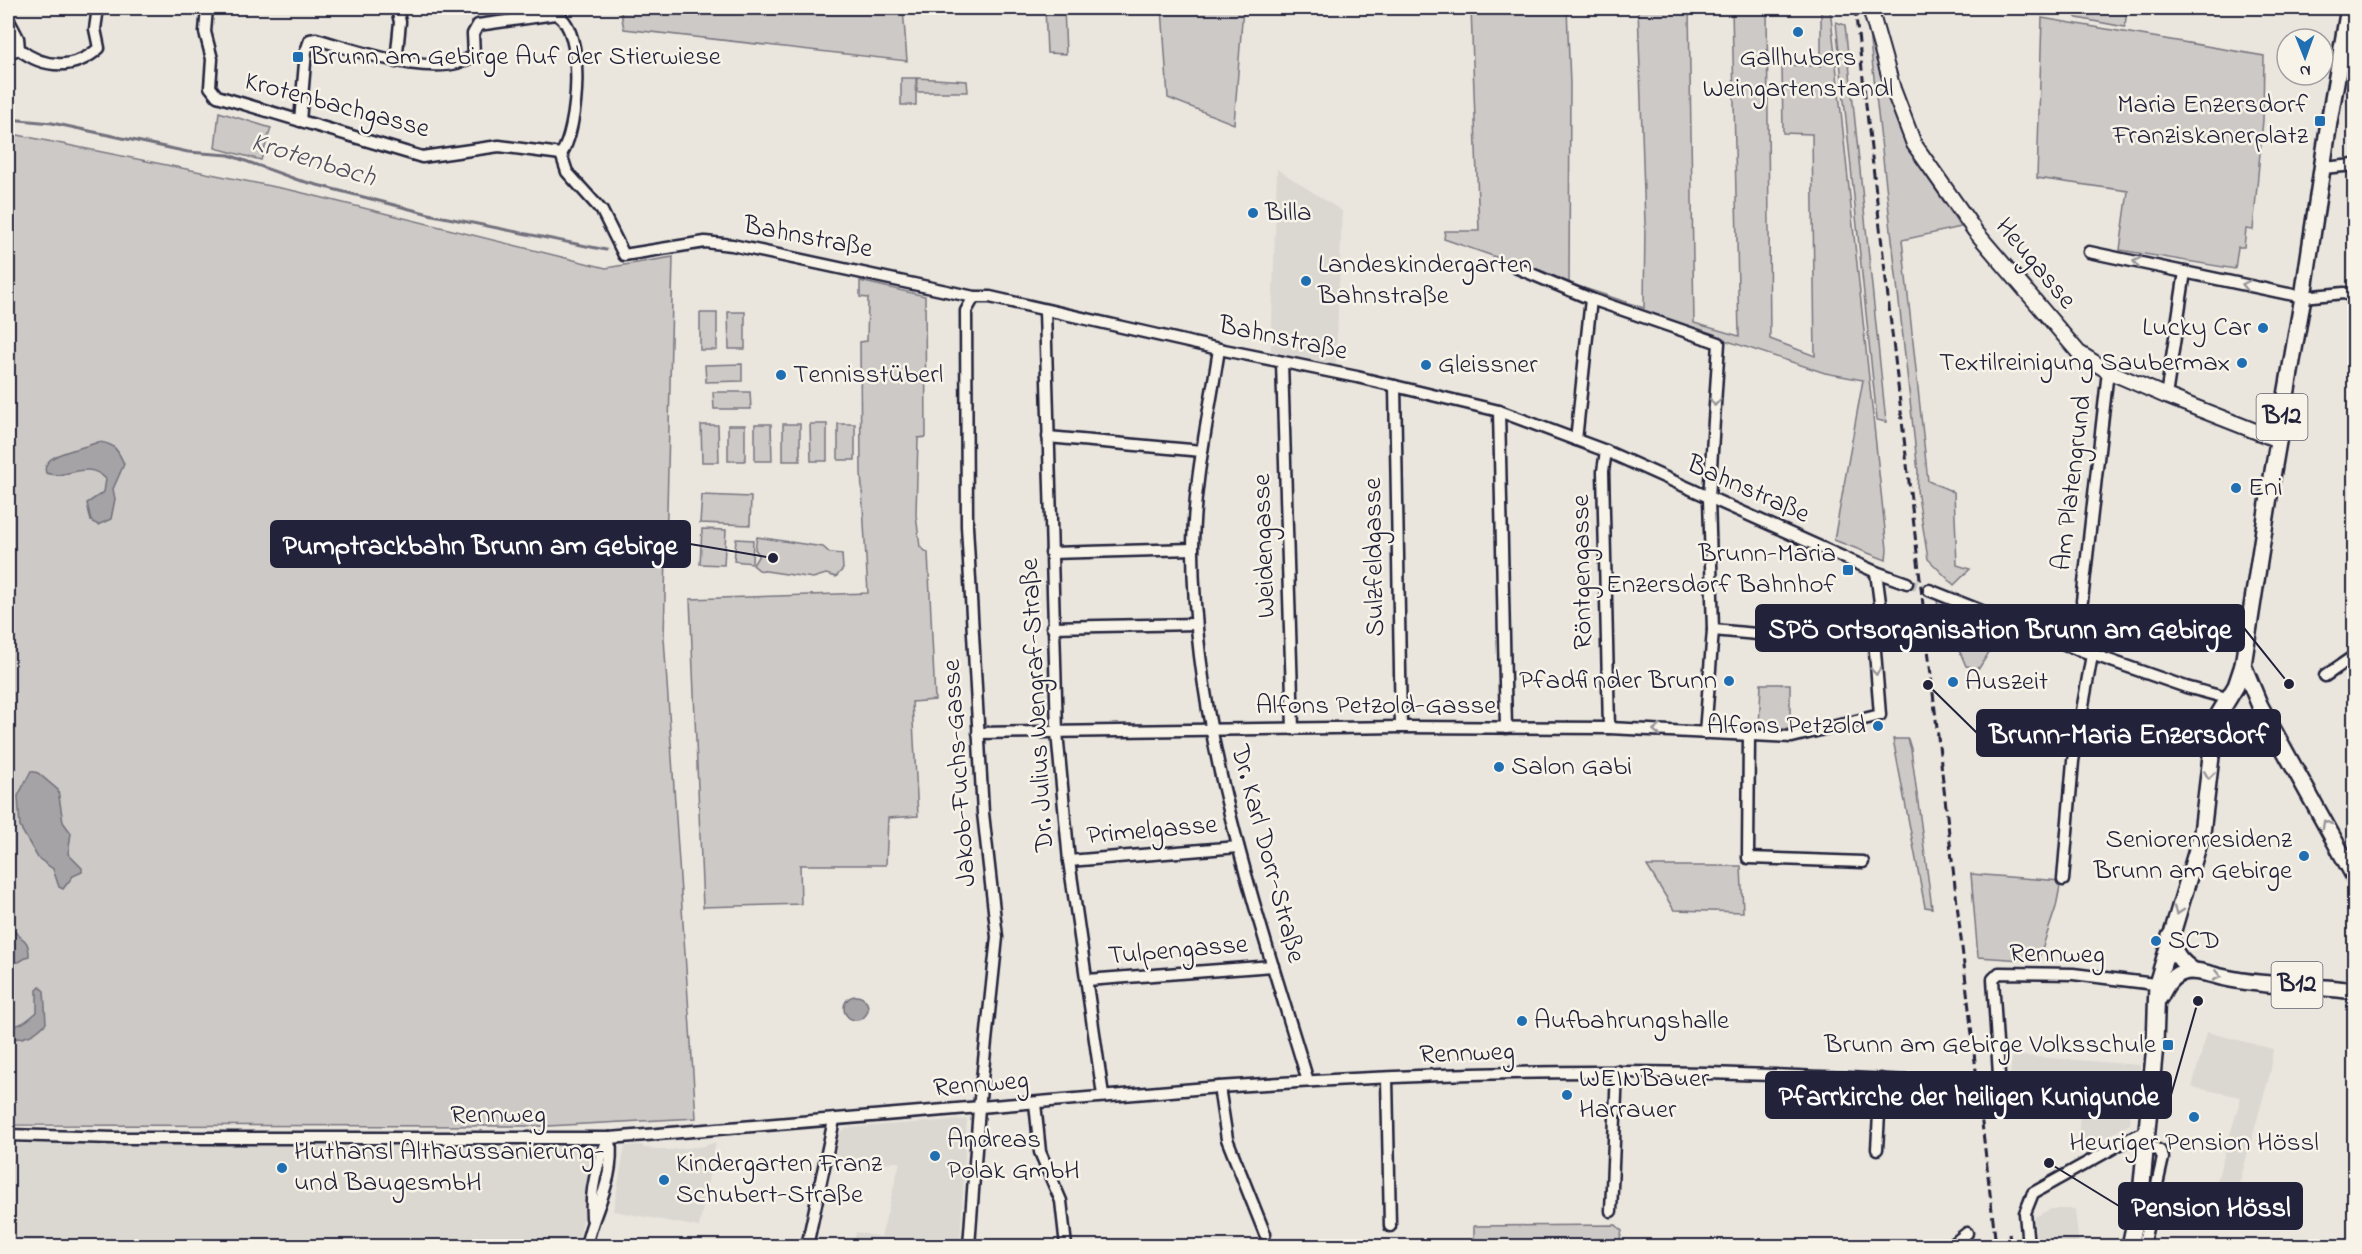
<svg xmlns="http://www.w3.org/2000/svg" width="2362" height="1254" font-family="'Indie Flower',sans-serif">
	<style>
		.built { fill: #dbd8d2 }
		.green { fill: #cdc9c6; stroke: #787680; stroke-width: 1.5 }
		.water { fill: #a6a3a6; stroke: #716f7b; stroke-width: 1.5 }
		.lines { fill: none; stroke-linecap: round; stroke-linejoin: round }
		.stream { stroke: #716f7b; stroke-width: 3 }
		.street-tunnel { stroke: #c2bfbd; stroke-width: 10; stroke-dasharray: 10 5; stroke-linecap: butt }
		.street-casing { stroke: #22223b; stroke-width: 15 }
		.secondary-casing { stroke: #22223b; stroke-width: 18 }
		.primary-casing { stroke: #22223b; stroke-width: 20 }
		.street { stroke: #f7f3e8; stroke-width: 10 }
		.secondary { stroke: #f7f3e8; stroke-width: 14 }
		.primary { stroke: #f7f3e8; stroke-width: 15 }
		.rail { stroke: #22223b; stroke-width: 3; stroke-dasharray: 9 4.5; stroke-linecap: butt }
		.oneway { stroke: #97959a }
		.poi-dot { fill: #1f6fb2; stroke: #f7f3e8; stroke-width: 2 }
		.labels { text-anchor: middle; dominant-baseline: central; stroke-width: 5; stroke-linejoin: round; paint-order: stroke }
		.shield { fill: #f7f3e8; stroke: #62616f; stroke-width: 1.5 }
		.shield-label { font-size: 26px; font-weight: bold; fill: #22223b }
		.poi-label { font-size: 27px; fill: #22223b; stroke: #f7f3e8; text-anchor: start }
		.street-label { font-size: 27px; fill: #22223b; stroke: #f7f3e8 }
		.water-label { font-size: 28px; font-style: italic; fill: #504f60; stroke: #f7f3e8 }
		.leader { fill: none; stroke: #22223b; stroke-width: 2 }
		.callout-dot { fill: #22223b; stroke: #f7f3e8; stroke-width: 2 }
		.callout { fill: #22223b; stroke: #22223b; stroke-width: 2 }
		.callout-label { font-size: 28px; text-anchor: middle; font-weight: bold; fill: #fff }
	</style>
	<rect width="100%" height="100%" fill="#eae6de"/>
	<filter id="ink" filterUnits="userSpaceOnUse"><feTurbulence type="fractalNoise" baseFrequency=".0167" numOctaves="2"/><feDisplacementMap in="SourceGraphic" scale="12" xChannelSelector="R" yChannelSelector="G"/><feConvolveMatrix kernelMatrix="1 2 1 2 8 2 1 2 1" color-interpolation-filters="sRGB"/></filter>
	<g filter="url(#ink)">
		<g class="built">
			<polygon points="1277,169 1342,211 1336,365 1271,351"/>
			<polygon points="2207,1032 2273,1049 2271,1070 2235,1199 2213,1194 2241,1097 2192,1087"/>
			<polygon points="2012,1055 2140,1065 2138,1094 2103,1092 2103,1089 2009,1084"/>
			<polygon points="2080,1104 2131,1107 2130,1124 2093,1145 2078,1145"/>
			<polygon points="967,1119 960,1246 853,1246 856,1232 881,1237 900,1162 831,1165 838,1133 846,1128"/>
			<polygon points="716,1142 699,1227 613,1211 625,1146 642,1145 644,1148 669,1150 704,1146"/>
			<polygon points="8,1144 591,1147 596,1154 578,1246 8,1246"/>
			<polygon points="2051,1209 2075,1209 2079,1246 2037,1246 2034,1217"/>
		</g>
		<g class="green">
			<polygon points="620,8 903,8 907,61 624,29"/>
			<polygon points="1045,8 1064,8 1066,54 1047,53"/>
			<polygon points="1162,8 1243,8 1234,124 1168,98"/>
			<polygon points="1471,8 1567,8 1570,84 1569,283 1644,308 1645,224 1638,8 1689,8 1694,323 1739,336 1732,8 1767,8 1770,339 1815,356 1812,134 1783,133 1782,65 1821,66 1821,8 1830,8 1887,549 1886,560 1834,540 1863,380 1825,373 1590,296 1513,263 1444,239 1445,231 1479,231"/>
			<polygon points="2072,8 2127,8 2125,27 2077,18 2072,13"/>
			<polygon points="2042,18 2264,56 2263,120 2253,230 2246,229 2244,247 2238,247 2235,269 2120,250 2128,191 2037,178"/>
			<polygon points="1836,22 1845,25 1886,422 1877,420"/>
			<polygon points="1869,33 1906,146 1961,227 1902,240 1928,481 1954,492 1957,565 1970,569 1954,585 1928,559 1917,490 1918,472"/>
			<rect x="901" y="78" width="15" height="27"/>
			<polygon points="917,78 967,81 968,92 917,92"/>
			<polygon points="219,112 271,128 261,160 215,148"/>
			<polygon points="8,133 295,191 606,268 673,257 664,638 696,1118 548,1126 8,1125"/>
			<polygon points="860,281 925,296 926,437 918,438 916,515 920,547 928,553 935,700 912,702 918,816 888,818 886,865 800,865 801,904 703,907 690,599 868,593 861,472 860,342 867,341 868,298 860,297"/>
			<polygon points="728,312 745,312 745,349 729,349"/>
			<rect x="700" y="313" width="17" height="37"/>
			<polygon points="742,364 742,381 706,382 705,365"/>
			<polygon points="713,392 750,392 751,409 714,409"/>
			<polygon points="755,424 771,424 772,461 755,461"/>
			<rect x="783" y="424" width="17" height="37"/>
			<polygon points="810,424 827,424 827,461 811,461"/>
			<rect x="838" y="424" width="17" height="36"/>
			<polygon points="701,425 718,425 719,462 702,462"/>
			<rect x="728" y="425" width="17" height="36"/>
			<polygon points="702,495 751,497 750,525 700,523"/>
			<polygon points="702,529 726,530 724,565 700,564"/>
			<polygon points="757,537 823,547 830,553 842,554 843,569 836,577 826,574 813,578 759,570 753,565 759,555 755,549"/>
			<polygon points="736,539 753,540 752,563 734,561"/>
			<path d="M1937,600L1990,623C2002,636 1987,656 1979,668L1966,666L1957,645L1937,642L1934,619L1939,618Z"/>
			<polygon points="1761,684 1790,684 1790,729 1759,728"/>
			<polygon points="1893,739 1908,739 1911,749 1932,908 1925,907"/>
			<polygon points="1647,866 1741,866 1743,912 1674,910"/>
			<polygon points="1971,874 2061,881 2056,907 2038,961 1978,957"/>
			<polygon points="1616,1225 1622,1231 1618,1246 1474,1246 1474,1226"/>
		</g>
		<g class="water">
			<path d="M98,442C114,443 118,450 124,464L113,489L115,499L111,519L98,525L91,521L87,503L104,492L106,479C85,458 68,481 46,473C39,453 84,449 98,442Z"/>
			<polygon points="31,771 38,773 58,790 63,822 71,833 68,854 82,868 82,872 73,876 63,889 59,887 53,869 38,858 20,827 18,796"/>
			<path d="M8,896C15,907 7,918 13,929C20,941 29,936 29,956L19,962L8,961Z"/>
			<path d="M40,987L44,991L46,1023C35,1035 25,1040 8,1038V1026C20,1027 28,1020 37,1012V990Z"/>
			<circle cx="856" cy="1008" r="12"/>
		</g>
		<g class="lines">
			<polyline class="stream" points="8,119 52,123 188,152 229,155 298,180 433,215 606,250"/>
			<polyline class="street-tunnel" points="1907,583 1929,590"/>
			<g class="street-casing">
				<g id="street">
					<polyline points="207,8 205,32 212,59 210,87 217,96 422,157 499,146 561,154"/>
					<polyline points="8,19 18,38 19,49"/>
					<path d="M8,53L19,49C44,69 75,70 99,48L95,29L98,8"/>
					<polyline points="396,62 400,22 397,9"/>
					<path d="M300,121L306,51L310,40L316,39C353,49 440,82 474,55L473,34L478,25L555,14C587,26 578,132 561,154"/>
					<polyline points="561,154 567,172 602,211 624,255 705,242 732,245 974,297 990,297 1219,349 1357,377 1499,411 1606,451 1876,572 1907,583"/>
					<polyline points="2323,168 2354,165"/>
					<polyline points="2089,252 2303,297 2344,293 2354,297"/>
					<polyline points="1515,267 1591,299 1719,343 1709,498 1713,630 1705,733"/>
					<polyline points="1045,310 1057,732 1069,861 1103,1095"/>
					<path d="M1219,349C1209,416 1193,484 1193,551C1194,733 1256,909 1308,1081"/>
					<polyline points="1282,362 1293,729"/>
					<polyline points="1395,386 1401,727"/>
					<polyline points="2166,396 2185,272"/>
					<polyline points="1499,411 1506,728"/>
					<polyline points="1048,437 1202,451"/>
					<polyline points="1576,440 1591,299"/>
					<polyline points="1606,451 1603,471 1609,728"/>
					<polyline points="1051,553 1193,549"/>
					<polyline points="1929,590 2077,649 2186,687 2227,698"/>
					<polyline points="2082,601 2108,371"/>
					<polyline points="1873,626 1882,618 1876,572"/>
					<polyline points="1052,627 1196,624"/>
					<polyline points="1713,630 1790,637 1873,626"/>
					<polyline points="2077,649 2081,613"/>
					<polyline points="2325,676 2354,656"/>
					<polyline points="978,733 1401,727 1609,728 1792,737 1880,715 1873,626"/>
					<polyline points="1749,734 1748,858 1863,862"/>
					<polyline points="1069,861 1238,847"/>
					<polyline points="2063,880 2073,761 2092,655"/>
					<polyline points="1087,980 1273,966"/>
					<polyline points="1387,1078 1390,1226"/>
					<polyline points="1219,1087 1227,1139 1265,1234"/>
					<polyline points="2149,1101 2000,1091 1993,979 1999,973 2073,974 2163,985"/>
					<polyline points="1035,1103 1040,1152 1061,1201 1066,1246"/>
					<path d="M8,1135L114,1138H610L1219,1087C1352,1078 1485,1071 1618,1072C1731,1072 1845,1078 1958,1083"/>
					<polyline points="1877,1149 1881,1079"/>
					<polyline points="1611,1211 1617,1071"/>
					<path d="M592,1218C590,1191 597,1162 609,1138"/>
					<path d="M586,1246C595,1205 615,1183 610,1138"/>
					<polyline points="807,1246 834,1120"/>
					<polyline points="969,1246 979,1108 997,937 983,813 967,526 966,311 974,297"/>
					<polyline points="1951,1246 1967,1233"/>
					<polyline points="2028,1246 2025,1213 2033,1193 2133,1137 2146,1132"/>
					<polyline points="2143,1246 2163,1158 2160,1151 2145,1143"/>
				</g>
			</g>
			<g class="secondary-casing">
				<polyline id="secondary" points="1870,8 1893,89 1914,144 1975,231 2079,353 2108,371 2166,396 2278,440"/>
			</g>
			<g class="primary-casing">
				<g id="primary">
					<polyline points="2243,665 2260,706 2354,876"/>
					<path d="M2170,936C2174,953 2179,961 2194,971"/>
					<path d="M2160,997C2165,987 2170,977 2181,973C2193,968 2209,974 2221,977C2265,987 2310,985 2354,991"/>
					<polyline points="2130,1246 2141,1194 2155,1045 2157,984 2202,833 2212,748 2219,714 2236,686 2243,665 2273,471 2303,297 2329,122 2349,8"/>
				</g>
			</g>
			<use href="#street" class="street"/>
			<use href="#secondary" class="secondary"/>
			<use href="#primary" class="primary"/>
			<g class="rail">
				<polyline points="1855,8 1996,1246"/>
				<polyline points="2009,1233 2011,1246"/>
			</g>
		</g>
		<defs><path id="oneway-chevron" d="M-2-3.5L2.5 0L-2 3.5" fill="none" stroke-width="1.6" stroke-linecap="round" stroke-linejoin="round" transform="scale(1.5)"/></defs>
		<g class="oneway">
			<use href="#oneway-chevron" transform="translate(2137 262) rotate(-168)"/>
			<use href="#oneway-chevron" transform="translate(2246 285) rotate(-168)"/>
			<use href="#oneway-chevron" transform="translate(1715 402) rotate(94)"/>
			<use href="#oneway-chevron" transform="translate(1876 671) rotate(85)"/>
			<use href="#oneway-chevron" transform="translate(1657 730) rotate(-177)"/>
			<use href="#oneway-chevron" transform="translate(2209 775) rotate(97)"/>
			<use href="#oneway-chevron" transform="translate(2326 824) rotate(-119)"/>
			<use href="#oneway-chevron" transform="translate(2178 911) rotate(108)"/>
			<use href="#oneway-chevron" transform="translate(2217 976) rotate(13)"/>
		</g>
	</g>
	<g class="poi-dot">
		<circle cx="1798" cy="32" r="6"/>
		<rect x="292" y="51" width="12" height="12" rx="3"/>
		<rect x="2314" y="115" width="12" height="12" rx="3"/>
		<circle cx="1253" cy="213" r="6"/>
		<circle cx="1306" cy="281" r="6"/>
		<circle cx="2263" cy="328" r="6"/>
		<circle cx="2242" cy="363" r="6"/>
		<circle cx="1426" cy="365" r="6"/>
		<circle cx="781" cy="375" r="6"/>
		<circle cx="2236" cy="488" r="6"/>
		<rect x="1842" y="564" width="12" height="12" rx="3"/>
		<circle cx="1729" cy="681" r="6"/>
		<circle cx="1953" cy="682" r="6"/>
		<circle cx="1878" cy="726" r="6"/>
		<circle cx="1499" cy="767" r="6"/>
		<circle cx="2304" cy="856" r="6"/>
		<circle cx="2156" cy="941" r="6"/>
		<circle cx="1522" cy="1021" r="6"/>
		<rect x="2162" y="1039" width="12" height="12" rx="3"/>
		<circle cx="1567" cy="1095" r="6"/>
		<circle cx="2194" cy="1117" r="6"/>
		<circle cx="935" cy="1156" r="6"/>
		<circle cx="282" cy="1168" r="6"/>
		<circle cx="664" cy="1180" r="6"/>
	</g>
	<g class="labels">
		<g class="shield">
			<rect x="2256.5" y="394" width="51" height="46" rx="4.5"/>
			<rect x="2271.5" y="962" width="51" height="46" rx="4.5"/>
		</g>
		<g class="shield-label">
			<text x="2282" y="417">B12</text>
			<text x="2297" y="985">B12</text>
		</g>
		<g class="poi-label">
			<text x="310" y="57">Brunn am Gebirge Auf der Stierwiese</text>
			<text x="1798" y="58" text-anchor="middle">Gallhubers<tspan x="1798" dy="31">Weingartenstandl</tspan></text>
			<text x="2308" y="105" text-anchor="end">Maria Enzersdorf<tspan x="2308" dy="31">Franziskanerplatz</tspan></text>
			<text x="1265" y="213">Billa</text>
			<text x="1318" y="265">Landeskindergarten<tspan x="1318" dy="31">Bahnstraße</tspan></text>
			<text x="2251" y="328" text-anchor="end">Lucky Car</text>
			<text x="2230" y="363" text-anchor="end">Textilreinigung Saubermax</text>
			<text x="1438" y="365">Gleissner</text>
			<text x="793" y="375">Tennisstüberl</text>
			<text x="2248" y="488">Eni</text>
			<text x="1836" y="554" text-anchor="end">Brunn-Maria<tspan x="1836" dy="31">Enzersdorf Bahnhof</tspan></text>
			<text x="1717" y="681" text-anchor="end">Pfadfinder Brunn</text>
			<text x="1965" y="682">Auszeit</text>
			<text x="1866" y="726" text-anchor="end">Alfons Petzold</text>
			<text x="1511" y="767">Salon Gabi</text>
			<text x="2292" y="840" text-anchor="end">Seniorenresidenz<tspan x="2292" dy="31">Brunn am Gebirge</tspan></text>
			<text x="2168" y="941">SCD</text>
			<text x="1534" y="1021">Aufbahrungshalle</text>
			<text x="2156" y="1045" text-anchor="end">Brunn am Gebirge Volksschule</text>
			<text x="1579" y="1079">WEINBauer<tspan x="1579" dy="31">Harrauer</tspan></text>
			<text x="947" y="1140">Andreas<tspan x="947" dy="31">Polak GmbH</tspan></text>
			<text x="2194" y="1143" text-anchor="middle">Heuriger Pension Hössl</text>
			<text x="294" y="1152">Huthansl Althaussanierung-<tspan x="294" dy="31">und BaugesmbH</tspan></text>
			<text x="676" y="1164">Kindergarten Franz<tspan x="676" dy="31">Schubert-Straße</tspan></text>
		</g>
		<g class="street-label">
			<text transform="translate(337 106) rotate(15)">Krotenbachgasse</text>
			<text transform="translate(808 238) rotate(11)">Bahnstraße</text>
			<text transform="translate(2035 264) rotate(50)">Heugasse</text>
			<text transform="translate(1283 339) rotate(12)">Bahnstraße</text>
			<text transform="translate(2073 483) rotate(-83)">Am Platengrund</text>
			<text transform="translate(1748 490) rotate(24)">Bahnstraße</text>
			<text transform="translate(1265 546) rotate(-92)">Weidengasse</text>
			<text transform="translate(1375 557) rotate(-91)">Sulzfeldgasse</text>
			<text transform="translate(1583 572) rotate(-91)">Röntgengasse</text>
			<text transform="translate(1038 705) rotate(-93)">Dr. Julius Wengraf-Straße</text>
			<text x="1376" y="706">Alfons Petzold-Gasse</text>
			<text transform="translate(960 773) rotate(-94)">Jakob-Fuchs-Gasse</text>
			<text transform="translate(1152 831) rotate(-5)">Primelgasse</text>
			<text transform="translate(1267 854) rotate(75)">Dr. Karl Dorr-Straße</text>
			<text transform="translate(1178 951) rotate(-5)">Tulpengasse</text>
			<text transform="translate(2057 955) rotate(1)">Rennweg</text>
			<text transform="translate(1467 1054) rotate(-2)">Rennweg</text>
			<text transform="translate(981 1085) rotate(-5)">Rennweg</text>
			<text x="498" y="1115">Rennweg</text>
		</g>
		<g class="water-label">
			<text transform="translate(313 161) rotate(17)">Krotenbach</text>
		</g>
	</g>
	<path class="leader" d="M773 558L690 544M2289 684L2244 628M1928 685L1977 733M2198 1001L2171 1095M2049 1163L2119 1206"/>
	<g class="callout-dot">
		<circle cx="773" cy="558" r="6"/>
		<circle cx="2289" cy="684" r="6"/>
		<circle cx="1928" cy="685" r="6"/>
		<circle cx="2198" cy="1001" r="6"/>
		<circle cx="2049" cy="1163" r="6"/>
	</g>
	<g class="callout">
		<rect x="271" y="521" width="419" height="46" rx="6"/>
		<rect x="1756" y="605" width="488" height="46" rx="6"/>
		<rect x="1977" y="710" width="303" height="46" rx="6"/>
		<rect x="1766" y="1072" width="405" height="46" rx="6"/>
		<rect x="2119" y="1183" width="183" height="46" rx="6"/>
	</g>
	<g class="callout-label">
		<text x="480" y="554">Pumptrackbahn Brunn am Gebirge</text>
		<text x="2000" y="638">SPÖ Ortsorganisation Brunn am Gebirge</text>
		<text x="2129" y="743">Brunn-Maria Enzersdorf</text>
		<text x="1969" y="1105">Pfarrkirche der heiligen Kunigunde</text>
		<text x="2211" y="1216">Pension Hössl</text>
	</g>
	<rect width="2362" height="1254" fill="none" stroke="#f7f3e8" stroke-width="30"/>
	<rect x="15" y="15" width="2332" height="1224" fill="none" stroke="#22223b" stroke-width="2" filter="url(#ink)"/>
	<g transform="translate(2305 57) rotate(179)"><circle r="28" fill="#f7f3e8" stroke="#a29fa3" stroke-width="1.5"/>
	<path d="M0-4.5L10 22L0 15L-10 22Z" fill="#1f6fb2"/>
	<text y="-9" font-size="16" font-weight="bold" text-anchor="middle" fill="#22223b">N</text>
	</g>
</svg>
